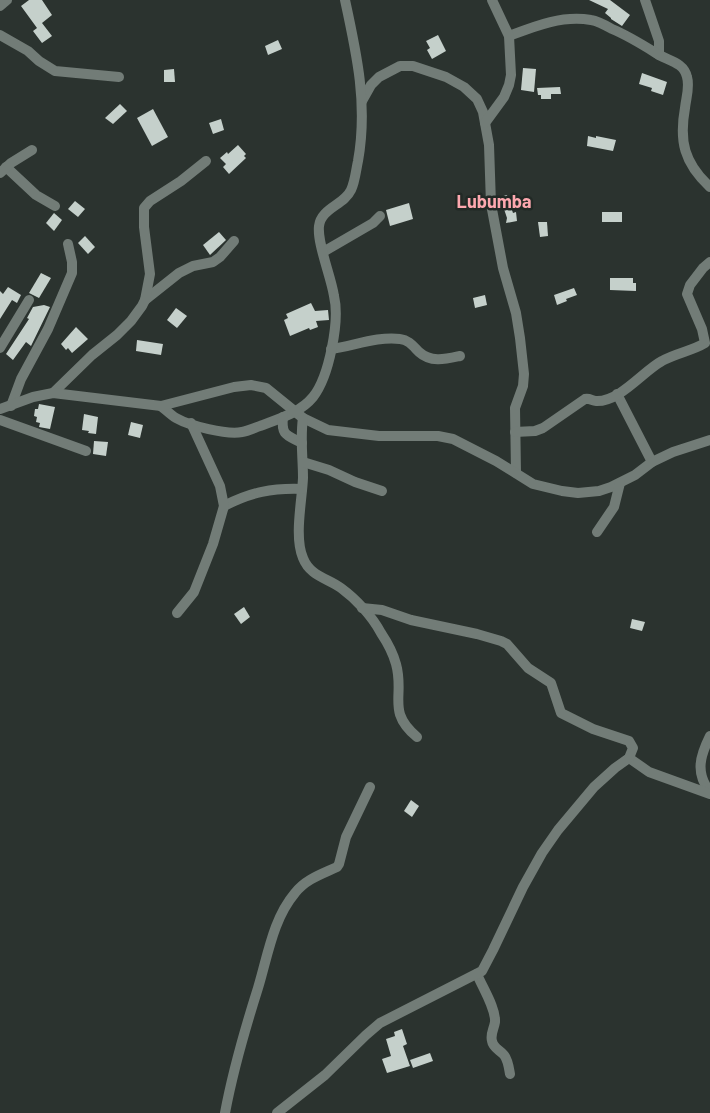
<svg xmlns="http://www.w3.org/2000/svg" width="710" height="1113" font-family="Barlow,sans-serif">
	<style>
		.building { fill: #c5d0cb }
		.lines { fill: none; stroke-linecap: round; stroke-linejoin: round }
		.minor { stroke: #727c77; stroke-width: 10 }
		.labels { text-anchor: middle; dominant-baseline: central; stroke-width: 5; stroke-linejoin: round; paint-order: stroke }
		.quarter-label { font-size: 18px; font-weight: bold; fill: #fda8af; stroke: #212925 }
	</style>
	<rect width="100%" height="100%" fill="#2b332f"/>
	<g class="building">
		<polygon points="29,0 42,0 52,15 42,23 52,36 42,43 33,31 37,28 21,6"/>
		<polygon points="589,0 610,0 630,15 622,26 611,19 611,18 605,13 608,9"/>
		<polygon points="438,35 446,51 432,59 427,50 430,48 426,41"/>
		<polygon points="278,40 282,49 268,55 265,46"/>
		<polygon points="523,68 536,69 534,92 521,90"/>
		<polygon points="174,69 175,82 164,82 164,70"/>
		<polygon points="642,73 667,82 663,95 651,91 652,88 639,84"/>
		<polygon points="560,87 561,94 551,94 551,99 541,99 541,95 538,95 537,88"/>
		<polygon points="120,104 127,111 113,124 105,118"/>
		<polygon points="153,109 168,137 152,146 137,118"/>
		<polygon points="221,119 224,130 213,134 209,123"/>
		<polygon points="588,136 596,138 596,136 616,140 613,151 587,146"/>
		<polygon points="238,145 246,154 244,156 246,158 229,174 223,167 226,164 220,158 227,152 228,154"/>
		<polygon points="507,195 513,213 516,212 517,221 506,223 507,218 500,197"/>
		<polygon points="75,201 85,209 78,217 68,209"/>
		<polygon points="409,203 413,219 390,226 386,210"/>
		<rect x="602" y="212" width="20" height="10"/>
		<polygon points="54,213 62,220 54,231 46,223"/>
		<polygon points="538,222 547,222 548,236 540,237"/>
		<polygon points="219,232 226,240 210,255 203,245"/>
		<polygon points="85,236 95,247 88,254 78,243"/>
		<polygon points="41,273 51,278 39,298 29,293"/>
		<polygon points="610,278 633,278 633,283 636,283 636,291 610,290"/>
		<polygon points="8,287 21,295 17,303 12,300 0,319 0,291 3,294"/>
		<polygon points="574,288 577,295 566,299 567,301 557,305 554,295"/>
		<polygon points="485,295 487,305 475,308 473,298"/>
		<polygon points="311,303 315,311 328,310 329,320 316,321 318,327 310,330 309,328 290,336 284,320 288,318 286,314"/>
		<polygon points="44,305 50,307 31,346 26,342 13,360 6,354 29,319 27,318 33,307"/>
		<polygon points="176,308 187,316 177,328 167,320"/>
		<polygon points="76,327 88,339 72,353 68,348 66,350 61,344"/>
		<polygon points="137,340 163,344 161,355 136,351"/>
		<polygon points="39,404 55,407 50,429 39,427 40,423 36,422 37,417 34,416 35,409 38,409"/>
		<polygon points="84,414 98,417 96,434 88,433 89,431 82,430"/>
		<polygon points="131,422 143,425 140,438 128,435"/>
		<polygon points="94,441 108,442 106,456 93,454"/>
		<polygon points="244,607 250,617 241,624 234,614"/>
		<polygon points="632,619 645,622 642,631 630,628"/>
		<polygon points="411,800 419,806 412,817 404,811"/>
		<polygon points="402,1029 407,1044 403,1046 410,1066 387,1073 382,1059 391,1056 386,1039 395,1036 394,1032"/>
		<polygon points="430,1053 433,1061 413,1068 410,1060"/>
	</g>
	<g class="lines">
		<g class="minor">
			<polyline points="645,0 659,41 659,55"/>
			<polyline points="0,6 7,0"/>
			<polyline points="0,35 28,51 39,61 55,71 119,77"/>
			<path d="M509,36C535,26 562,15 591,20C598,21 605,25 612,29C629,36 643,45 659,55C670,61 684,63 687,77C690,87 686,98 685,108C679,141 684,163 710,187"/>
			<polyline points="362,101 371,85 379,77 400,66 413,66 446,77 464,87 477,99 483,112 489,145 491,204 503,268 516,313 520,338 524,374 523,386 515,408 516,473"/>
			<polyline points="485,123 504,97 509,85 511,75 509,36 492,0"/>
			<polyline points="6,167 36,195 55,206"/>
			<polyline points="0,173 11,163 32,150"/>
			<polyline points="323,252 373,223 380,216"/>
			<polyline points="145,300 179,273 193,266 213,262 220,257 234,241"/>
			<polyline points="0,348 29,300"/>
			<path d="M331,349C353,346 378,336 400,339C409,340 413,346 419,352C431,363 446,359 460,356"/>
			<polyline points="53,393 92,355 117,335 131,321 142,306 145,300 150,274 144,227 144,208 150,201 181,181 206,161"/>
			<polyline points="617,394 652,462"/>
			<polyline points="11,406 21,379 48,329 72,273 72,262 68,244"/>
			<path d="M161,406C166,410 171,415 176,418C190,426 227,435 242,432C248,431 254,428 260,426C278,419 300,413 313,397C329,377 340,321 334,296C331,276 317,244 319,226C321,208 344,205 351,190C355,182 356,170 358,161C368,105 357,55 345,0"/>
			<polyline points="0,409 33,397 53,393 161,406 234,387 251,385 266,388 303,418 328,430 379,436 438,436 453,439 496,461 533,484 562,491 578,493 599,491 611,487 635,475 652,462 673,452 710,440"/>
			<path d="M283,417C281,436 287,435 302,443"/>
			<path d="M303,418C300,438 303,458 303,478C302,501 294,537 303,558C310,576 327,578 341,588C356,599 372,616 381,633C387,642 393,653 396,664C405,696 386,711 417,737"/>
			<polyline points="0,420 86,451"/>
			<path d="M515,432L535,431L543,428L585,399C590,398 592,401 596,401C620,402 643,371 662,361C676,353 692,351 705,343L702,329L687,294L690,285L703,268L710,262"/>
			<polyline points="303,462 329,470 355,482 382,491"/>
			<path d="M224,506C251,492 272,488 302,489"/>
			<polyline points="597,532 614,507 620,483"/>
			<polyline points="177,613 194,592 213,544 224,506 220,486 191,423"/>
			<path d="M710,736C700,756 695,773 710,792"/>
			<polyline points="629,758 649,772 710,794"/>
			<path d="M477,974C482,987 496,1008 495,1022C494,1029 490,1034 492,1041C493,1048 500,1050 504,1055C508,1060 509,1068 510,1074"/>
			<path d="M225,1113C233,1070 245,1029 258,988C268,955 273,919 295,893C306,879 322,874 337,867L339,864L346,837L370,787"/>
			<polyline points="277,1113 325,1075 366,1035 380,1023 482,971 493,950 523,887 542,853 558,830 594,787 615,768 629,758 633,748 629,741 593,729 561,713 551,683 528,668 507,644 501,641 477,634 411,620 382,610 362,608"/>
		</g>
	</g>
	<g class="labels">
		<g class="quarter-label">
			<text x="494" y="201">Lubumba</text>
		</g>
	</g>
</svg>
